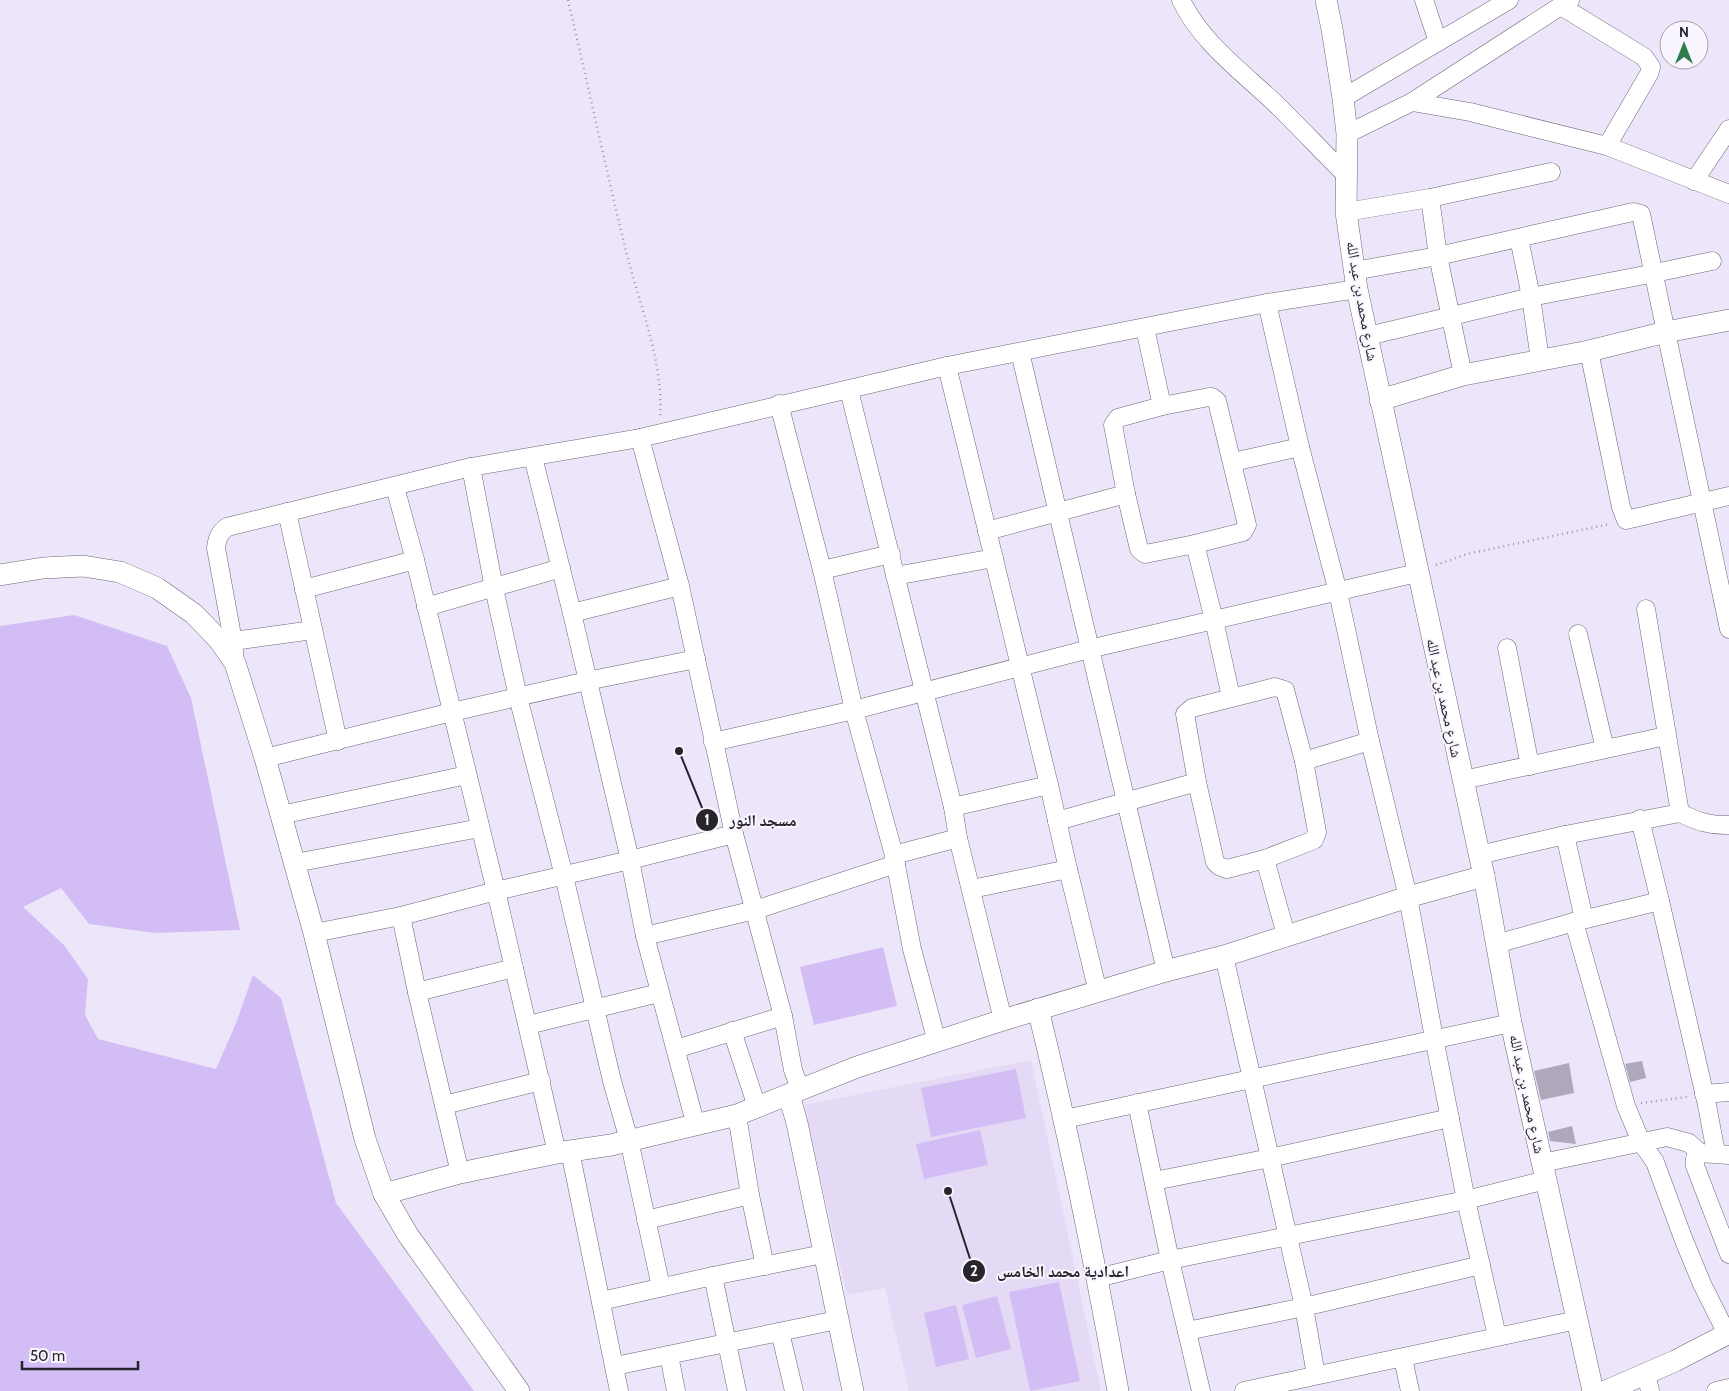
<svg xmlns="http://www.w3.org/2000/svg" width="1729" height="1391" font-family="Cabin,'Noto Naskh Arabic',sans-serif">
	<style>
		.built { fill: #e4daf5 }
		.green { fill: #d2bef5 }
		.building { fill: #afa7ba }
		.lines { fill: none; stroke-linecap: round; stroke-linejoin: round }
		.minor-casing { stroke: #6c6677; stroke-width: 19 }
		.tertiary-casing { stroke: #6c6677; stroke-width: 22 }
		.path { stroke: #9d98a7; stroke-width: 2.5; stroke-dasharray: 1 4; stroke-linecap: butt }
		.minor { stroke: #fff; stroke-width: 18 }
		.tertiary { stroke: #fff; stroke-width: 21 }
		.labels { text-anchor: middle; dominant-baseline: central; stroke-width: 4; stroke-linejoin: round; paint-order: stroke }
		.street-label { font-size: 15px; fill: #27242c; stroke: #f8f5fe }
		.leader { fill: none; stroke: #27242c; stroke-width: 2 }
		.callout-dot { fill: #27242c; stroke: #f8f5fe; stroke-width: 2 }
		.mark-label { font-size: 15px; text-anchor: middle; font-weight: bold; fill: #fff }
		.callout-label { font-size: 16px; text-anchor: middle; font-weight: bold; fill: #27242c; stroke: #f8f5fe; stroke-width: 4; stroke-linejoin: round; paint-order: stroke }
	</style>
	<rect width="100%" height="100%" fill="#ede6fa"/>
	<polygon class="built" points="1031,1060 1101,1391 909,1391 885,1288 847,1295 804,1105"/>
	<g class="green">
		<polygon points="74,615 167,646 191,698 240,930 155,933 89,924 61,888 23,907 64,945 88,979 85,1015 98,1039 216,1069 236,1023 253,975 281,998 336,1203 474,1391 0,1391 0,626"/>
		<polygon points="883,947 897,1006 814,1025 800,967"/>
		<polygon points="1016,1069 1026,1118 931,1137 921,1088"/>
		<polygon points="980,1130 988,1165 924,1179 916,1144"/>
		<polygon points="1059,1282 1080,1381 1030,1391 1009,1292"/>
		<polygon points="997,1296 1011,1349 976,1358 962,1305"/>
		<polygon points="956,1305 969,1359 936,1367 924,1313"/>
	</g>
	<g class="building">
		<polygon points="1642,1061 1646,1078 1630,1082 1625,1064"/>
		<polygon points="1569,1063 1574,1093 1541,1100 1534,1071"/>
		<polygon points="1572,1126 1576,1144 1550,1141 1548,1132"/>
	</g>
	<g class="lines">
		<g class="minor-casing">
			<g id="minor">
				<path d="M1181,0C1202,44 1244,73 1279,107C1301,129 1323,152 1346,175"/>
				<polyline points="1424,0 1438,42"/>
				<polyline points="1561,6 1644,57 1651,67 1649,74 1607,146"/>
				<polyline points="1343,98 1509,0"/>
				<polyline points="1412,102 1470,112 1607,146 1729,194"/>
				<polyline points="1347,134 1412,102 1570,0"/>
				<polyline points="1694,181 1729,129"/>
				<polyline points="1430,198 1438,256 1463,375"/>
				<polyline points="1346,212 1430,198 1551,172"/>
				<polyline points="1519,238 1531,297 1540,360"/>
				<polyline points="1354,271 1438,256 1633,212 1641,214 1729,629"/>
				<polyline points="1267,303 1300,447 1338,592 1370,741 1408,897 1434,1038 1466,1200 1497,1336"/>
				<polyline points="1145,328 1162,406"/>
				<polyline points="1368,336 1531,297 1655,273 1712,261"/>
				<polyline points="1589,351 1621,507 1626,520 1729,496"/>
				<polyline points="1020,352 1166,971"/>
				<polyline points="947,366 1049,785 1068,869"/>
				<polyline points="849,390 953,807 958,838 1003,1020"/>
				<polygon points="1209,397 1212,397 1217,401 1246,521 1247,525 1243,532 1195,544 1145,554 1139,549 1126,494 1113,425 1118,418 1162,406"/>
				<polyline points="779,404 822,570 854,710 894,855 912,949 937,1042"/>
				<polyline points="640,438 680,586 734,834 783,1016 793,1070 800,1089"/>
				<polyline points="533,457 572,613 630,860 645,936 696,1126"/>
				<polyline points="1233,462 1300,447"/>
				<polyline points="471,467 494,588 518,697 564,876 612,1081 629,1140 661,1287"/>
				<polyline points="395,487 415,560 496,891 557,1153"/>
				<polyline points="287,512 338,741"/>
				<polyline points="987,531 1126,494"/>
				<polyline points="1195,544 1214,620 1231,697"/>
				<polyline points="822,570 891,554"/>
				<polyline points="895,576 994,558"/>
				<polyline points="304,589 415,560"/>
				<polyline points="426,607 561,568"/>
				<polyline points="572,613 680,586"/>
				<polyline points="1578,634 1605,749"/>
				<polyline points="233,641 313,630"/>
				<polyline points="1507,648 1530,766"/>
				<path d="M235,663L233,641L216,548C217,539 219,533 227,527L471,467L640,438L947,366L1267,303L1357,289"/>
				<polygon points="1275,687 1285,690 1304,761 1317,832 1314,840 1265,859 1227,869 1219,866 1215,862 1197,782 1185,714 1192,708"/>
				<polyline points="713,742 854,710 1089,649 1417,573"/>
				<polyline points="265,758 452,712 587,681 696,659"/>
				<polyline points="1304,761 1370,741"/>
				<polyline points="1463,780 1666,736"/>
				<polyline points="953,807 1049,785"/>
				<path d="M1680,813C1697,821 1710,826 1729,825"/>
				<polyline points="281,815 467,775"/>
				<polyline points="1057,821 1197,782"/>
				<polyline points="1565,835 1584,919"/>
				<polyline points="894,855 958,838"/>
				<polyline points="1479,855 1565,835 1680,813 1646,609"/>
				<polyline points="1265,859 1286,935"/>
				<polyline points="295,863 480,828"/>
				<polyline points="972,889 1068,869 1098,992"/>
				<polyline points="1660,901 1707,1105 1716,1153"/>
				<polyline points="401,916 417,992 460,1173"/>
				<polyline points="1574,922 1626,1106 1641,1142 1655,1162 1683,1238 1702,1284 1727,1334"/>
				<polyline points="314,933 401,916 496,891 630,860 734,834"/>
				<polyline points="645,936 755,910 896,864"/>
				<polyline points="1496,944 1574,922 1660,901 1640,819"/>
				<polyline points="1224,956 1304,1307 1316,1375"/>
				<polyline points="417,992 514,968"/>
				<polyline points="528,1025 659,993"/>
				<polyline points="732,1031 757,1107"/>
				<polyline points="676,1049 783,1016"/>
				<polyline points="1704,1094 1729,1092"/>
				<polyline points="1137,1103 1170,1260 1201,1391"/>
				<polyline points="444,1105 541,1081"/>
				<polyline points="1065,1119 1511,1023"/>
				<polyline points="570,1151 619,1391"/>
				<polyline points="1729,1155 1700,1153 1695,1158 1695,1166 1729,1254"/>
				<polyline points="1542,1163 1667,1137 1689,1143 1700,1153"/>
				<polyline points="1154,1181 1270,1158 1450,1118"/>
				<polyline points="750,1195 765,1266"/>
				<polyline points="646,1220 750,1195 737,1115"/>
				<polyline points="1097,1278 1170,1260 1466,1200 1546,1180"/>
				<polyline points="601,1301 713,1276"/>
				<polyline points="1187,1331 1304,1307 1481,1265"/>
				<polyline points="780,1332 794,1391"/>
				<polyline points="669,1355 676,1391"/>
				<polyline points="1403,1358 1410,1391"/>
				<polyline points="615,1366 837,1320"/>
				<polyline points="1646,1373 1650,1391"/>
				<polyline points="737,1391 713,1276 823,1254"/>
				<polyline points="1244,1391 1577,1320"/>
				<polyline points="1716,1391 1729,1388"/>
			</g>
		</g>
		<g class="tertiary-casing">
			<g id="tertiary">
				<polyline points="1326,0 1332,29 1343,98 1347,134 1346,212 1357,289 1484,876 1511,1023 1593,1391"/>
				<polyline points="1380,400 1463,375 1589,351 1666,332 1729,320"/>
				<polyline points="0,575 43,568 83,566 120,572 157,588 194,614 219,640 235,663 265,758 314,933 365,1139 384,1194 408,1235 519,1391"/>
				<path d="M1038,1009C1069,1135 1095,1263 1118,1391"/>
				<polyline points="789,1095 797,1123 853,1391"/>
				<polyline points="384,1194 460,1173 557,1153 611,1145 737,1115 857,1067 1003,1020 1166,971 1224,956 1408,897 1484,876"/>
				<polyline points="1606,1391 1675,1361 1729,1333"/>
			</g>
		</g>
		<g class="path">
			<path d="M568,0C588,85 606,170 627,255C640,307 664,363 660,418"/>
			<polyline points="1436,565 1467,554 1610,524"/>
			<polyline points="1641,1103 1687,1097"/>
		</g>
		<use href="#minor" class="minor"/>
		<use href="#tertiary" class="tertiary"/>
	</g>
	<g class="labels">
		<g class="street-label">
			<text transform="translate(1362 301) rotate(80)">شارع محمد بن عبد الله</text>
			<text transform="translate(1444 698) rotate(78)">شارع محمد بن عبد الله</text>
			<text transform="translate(1527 1094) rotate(78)">شارع محمد بن عبد الله</text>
		</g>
	</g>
	<path class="leader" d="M679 751L707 820M948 1191L974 1271"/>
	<g class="callout-dot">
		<circle cx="679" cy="751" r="5"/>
		<circle cx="948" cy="1191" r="5"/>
		<circle cx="707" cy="820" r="12"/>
		<circle cx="974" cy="1271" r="12"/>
	</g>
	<g class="mark-label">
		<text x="707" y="825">1</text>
		<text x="974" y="1276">2</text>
	</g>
	<g class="callout-label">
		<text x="763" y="826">مسجد النور</text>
		<text x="1063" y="1277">اعدادية محمد الخامس</text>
	</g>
	<g transform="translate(1684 45)"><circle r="24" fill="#f8f5fe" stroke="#a4a1aa"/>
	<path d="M0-4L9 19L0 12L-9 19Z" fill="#2e7c4c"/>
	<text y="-8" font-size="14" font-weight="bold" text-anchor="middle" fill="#27242c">N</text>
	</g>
	<path d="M22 1361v8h116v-8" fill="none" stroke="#27242c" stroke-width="2.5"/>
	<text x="30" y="1361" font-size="15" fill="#27242c" stroke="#f8f5fe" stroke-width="4" paint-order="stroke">50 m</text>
</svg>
